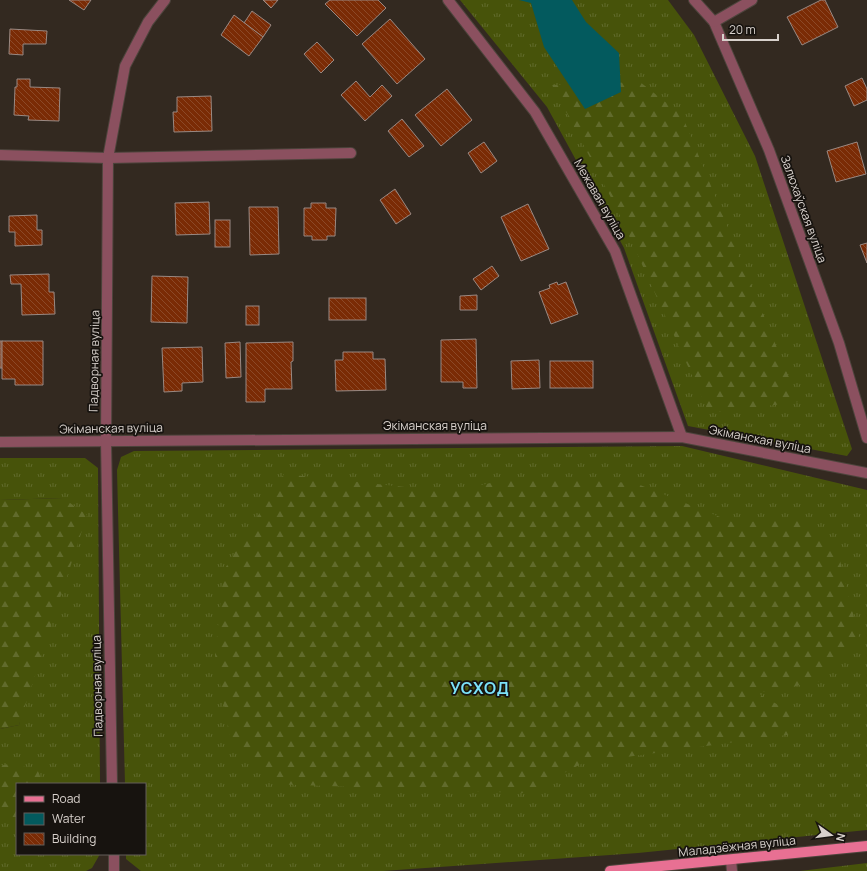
<svg xmlns="http://www.w3.org/2000/svg" width="867" height="871" font-family="Manrope,sans-serif">
	<style>
		.grass { fill: url(#grass-tufts) }
		.forest { fill: url(#forest-firs) }
		.water { fill: #035a5e }
		.building { fill: url(#building-back-hatch); stroke: #998983 }
		.lines { fill: none; stroke-linecap: round; stroke-linejoin: round }
		.minor-casing { stroke: #4d443c; stroke-width: 12 }
		.major-casing { stroke: #4d443c; stroke-width: 12 }
		.minor { stroke: #8b505f; stroke-width: 10 }
		.major { stroke: #e87093; stroke-width: 10 }
		.labels { text-anchor: middle; dominant-baseline: central; stroke-width: 3.5; stroke-linejoin: round; paint-order: stroke }
		.street-label { font-size: 12px; fill: #d8d1cc; stroke: #17130f }
		.district-label { font-size: 16px; font-weight: bold; letter-spacing: 1px; fill: #7ce2f9; stroke: #17130f }
	</style>
	<defs>
		<pattern id="grass-tufts" width="24" height="20" patternUnits="userSpaceOnUse"><rect width="24" height="20" fill="#47530a"/><path d="M3 7l-1-3M5 7V3M7 7l1-3M15 17l-1-3M17 17v-4M19 17l1-3" fill="none" stroke="#616b2c"/></pattern>
		<pattern id="forest-firs" width="22" height="20" patternUnits="userSpaceOnUse"><rect width="22" height="20" fill="#47530a"/><path d="M5 1l3.5 6h-7zM16 11l3.5 6h-7z" fill="#616b2c"/></pattern>
		<pattern id="building-back-hatch" width="6" height="6" patternUnits="userSpaceOnUse"><rect width="6" height="6" fill="#7a2b05"/><path d="M-1 5l2 2M0 0l6 6M5-1l2 2" fill="none" stroke="#8c4928"/></pattern>
	</defs>
	<rect width="100%" height="100%" fill="#332920"/>
	<g class="grass">
		<polygon points="460,0 668,0 694,35 755,156 852,449 847,456 688,426 624,248 547,107"/>
		<polygon points="682,446 867,490 867,830 638,853 383,871 141,871 126,859 126,854 145,854 145,784 125,784 117,470 121,457 134,451"/>
		<polygon points="0,458 85,458 98,468 100,784 17,784 17,854 100,854 92,868 86,871 0,871 0,729 19,725 63,498 0,500"/>
		<polygon points="867,863 867,871 800,871"/>
	</g>
	<g class="forest">
		<polygon points="640,82 682,115 799,402 709,413 617,209 552,85"/>
		<polygon points="284,474 451,492 516,477 635,483 735,523 792,518 836,544 859,638 818,682 757,693 791,712 794,734 583,763 526,793 272,784 230,739 215,655 224,570"/>
		<polygon points="63,498 87,515 19,725 0,729 0,500"/>
		<polygon points="12,763 38,771 43,784 17,784 17,821 0,818 0,766"/>
	</g>
	<polygon class="water" points="519,0 572,0 586,22 619,53 621,92 585,109 544,47 531,3"/>
	<g class="building">
		<polygon points="69,0 91,0 84,10"/>
		<polygon points="263,0 278,0 271,8"/>
		<polygon points="330,0 378,0 386,8 357,36 325,4"/>
		<polygon points="821,0 825,0 838,27 802,45 787,17"/>
		<polygon points="252,11 271,25 263,37 244,23"/>
		<polygon points="234,15 263,37 249,56 221,35"/>
		<polygon points="390,19 425,59 397,84 362,44"/>
		<polygon points="10,29 47,31 46,44 23,44 23,55 9,54"/>
		<polygon points="317,42 334,60 321,73 304,54"/>
		<polygon points="862,78 867,89 867,100 854,106 845,86"/>
		<polygon points="17,79 30,79 30,87 60,88 59,121 28,120 29,116 14,115 15,87 17,87"/>
		<polygon points="356,81 370,97 382,85 392,96 365,121 341,95"/>
		<polygon points="447,89 472,120 441,146 415,115"/>
		<polygon points="211,96 212,131 174,132 173,112 177,112 177,97"/>
		<polygon points="402,119 424,146 409,157 388,131"/>
		<polygon points="484,142 497,161 481,173 468,153"/>
		<polygon points="857,142 866,174 836,182 827,151"/>
		<polygon points="395,189 411,214 396,224 380,200"/>
		<polygon points="209,202 210,234 176,235 175,203"/>
		<polygon points="311,203 326,203 326,208 336,208 335,236 327,236 327,240 312,240 312,236 304,236 304,208 311,208"/>
		<polygon points="528,204 549,249 521,261 501,217"/>
		<polygon points="249,207 278,207 279,254 250,255"/>
		<polygon points="37,215 37,230 42,230 42,245 15,246 15,232 9,232 9,216"/>
		<rect x="215" y="220" width="15" height="27"/>
		<polygon points="867,243 867,263 860,245"/>
		<polygon points="492,266 499,276 481,290 473,279"/>
		<polygon points="49,274 49,292 54,292 55,314 22,315 21,284 11,284 10,275"/>
		<polygon points="152,276 188,277 187,323 151,322"/>
		<polygon points="557,282 558,285 566,282 578,314 551,324 539,292 550,288 549,285"/>
		<polygon points="477,295 477,310 460,310 460,296"/>
		<rect x="329" y="298" width="37" height="22"/>
		<rect x="246" y="306" width="13" height="19"/>
		<polygon points="476,339 477,388 463,388 463,382 441,382 441,340"/>
		<rect x="0" y="341" width="2" height="27"/>
		<polygon points="2,341 43,341 43,385 15,385 15,379 2,379"/>
		<polygon points="240,342 241,377 226,378 225,343"/>
		<polygon points="293,342 293,361 291,362 292,389 265,389 265,402 246,402 246,343"/>
		<polygon points="202,347 203,382 182,383 182,391 164,392 162,348"/>
		<polygon points="343,352 373,352 373,359 385,359 386,390 336,391 335,360 343,360"/>
		<polygon points="539,360 540,388 512,389 511,361"/>
		<rect x="550" y="361" width="43" height="27"/>
	</g>
	<g class="lines">
		<g class="minor-casing">
			<g id="minor">
				<polyline points="448,0 535,112 615,251 682,437"/>
				<polyline points="694,0 714,22 769,150 839,343 867,438"/>
				<polyline points="714,22 752,0"/>
				<polyline points="0,155 108,158 351,153"/>
				<polyline points="0,442 682,437 867,473"/>
				<polyline points="112,784 106,441 108,158 125,66 148,22 165,0"/>
				<polyline points="114,854 114,871"/>
				<polyline points="731,860 732,871"/>
			</g>
		</g>
		<g class="major-casing">
			<polyline id="major" points="610,871 867,846"/>
		</g>
		<use href="#minor" class="minor"/>
		<use href="#major" class="major"/>
	</g>
	<g class="labels">
		<g class="street-label">
			<text transform="translate(600 199) rotate(60)">Межавая вуліца</text>
			<text transform="translate(804 209) rotate(70)">Залюхаўская вуліца</text>
			<text transform="translate(94 361) rotate(-89)">Падворная вуліца</text>
			<text x="435" y="425">Экіманская вуліца</text>
			<text transform="translate(111 428) rotate(-1)">Экіманская вуліца</text>
			<text transform="translate(760 439) rotate(11)">Экіманская вуліца</text>
			<text transform="translate(97 686) rotate(-91)">Падворная вуліца</text>
			<text transform="translate(737 846) rotate(-6)">Маладзёжная вуліца</text>
		</g>
		<g class="district-label">
			<text x="480" y="688">УСХОД</text>
		</g>
	</g>
	<rect x="16" y="783" width="130" height="72" fill="#17130f" stroke="#645f5b"/>
	<rect x="24" y="796" width="20" height="6" fill="#e87093" stroke="#645f5b"/>
	<text x="52" y="803" font-size="12" fill="#d8d1cc">Road</text>
	<rect x="24" y="813" width="20" height="12" fill="#035a5e" stroke="#645f5b"/>
	<text x="52" y="823" font-size="12" fill="#d8d1cc">Water</text>
	<rect x="24" y="833" width="20" height="12" fill="url(#building-back-hatch)" stroke="#645f5b"/>
	<text x="52" y="843" font-size="12" fill="#d8d1cc">Building</text>
	<g transform="translate(831 835) rotate(104)" stroke="#17130f" stroke-width="3" paint-order="stroke">
	<path d="M0-3L7 15L0 10L-7 15Z" fill="#d8d1cc"/>
	<text y="-6" font-size="11" font-weight="bold" text-anchor="middle" fill="#d8d1cc">N</text>
	</g>
	<path d="M723 34v6h55v-6" fill="none" stroke="#d8d1cc" stroke-width="2"/>
	<text x="729" y="34" font-size="12" fill="#d8d1cc" stroke="#17130f" stroke-width="3" paint-order="stroke">20 m</text>
</svg>
